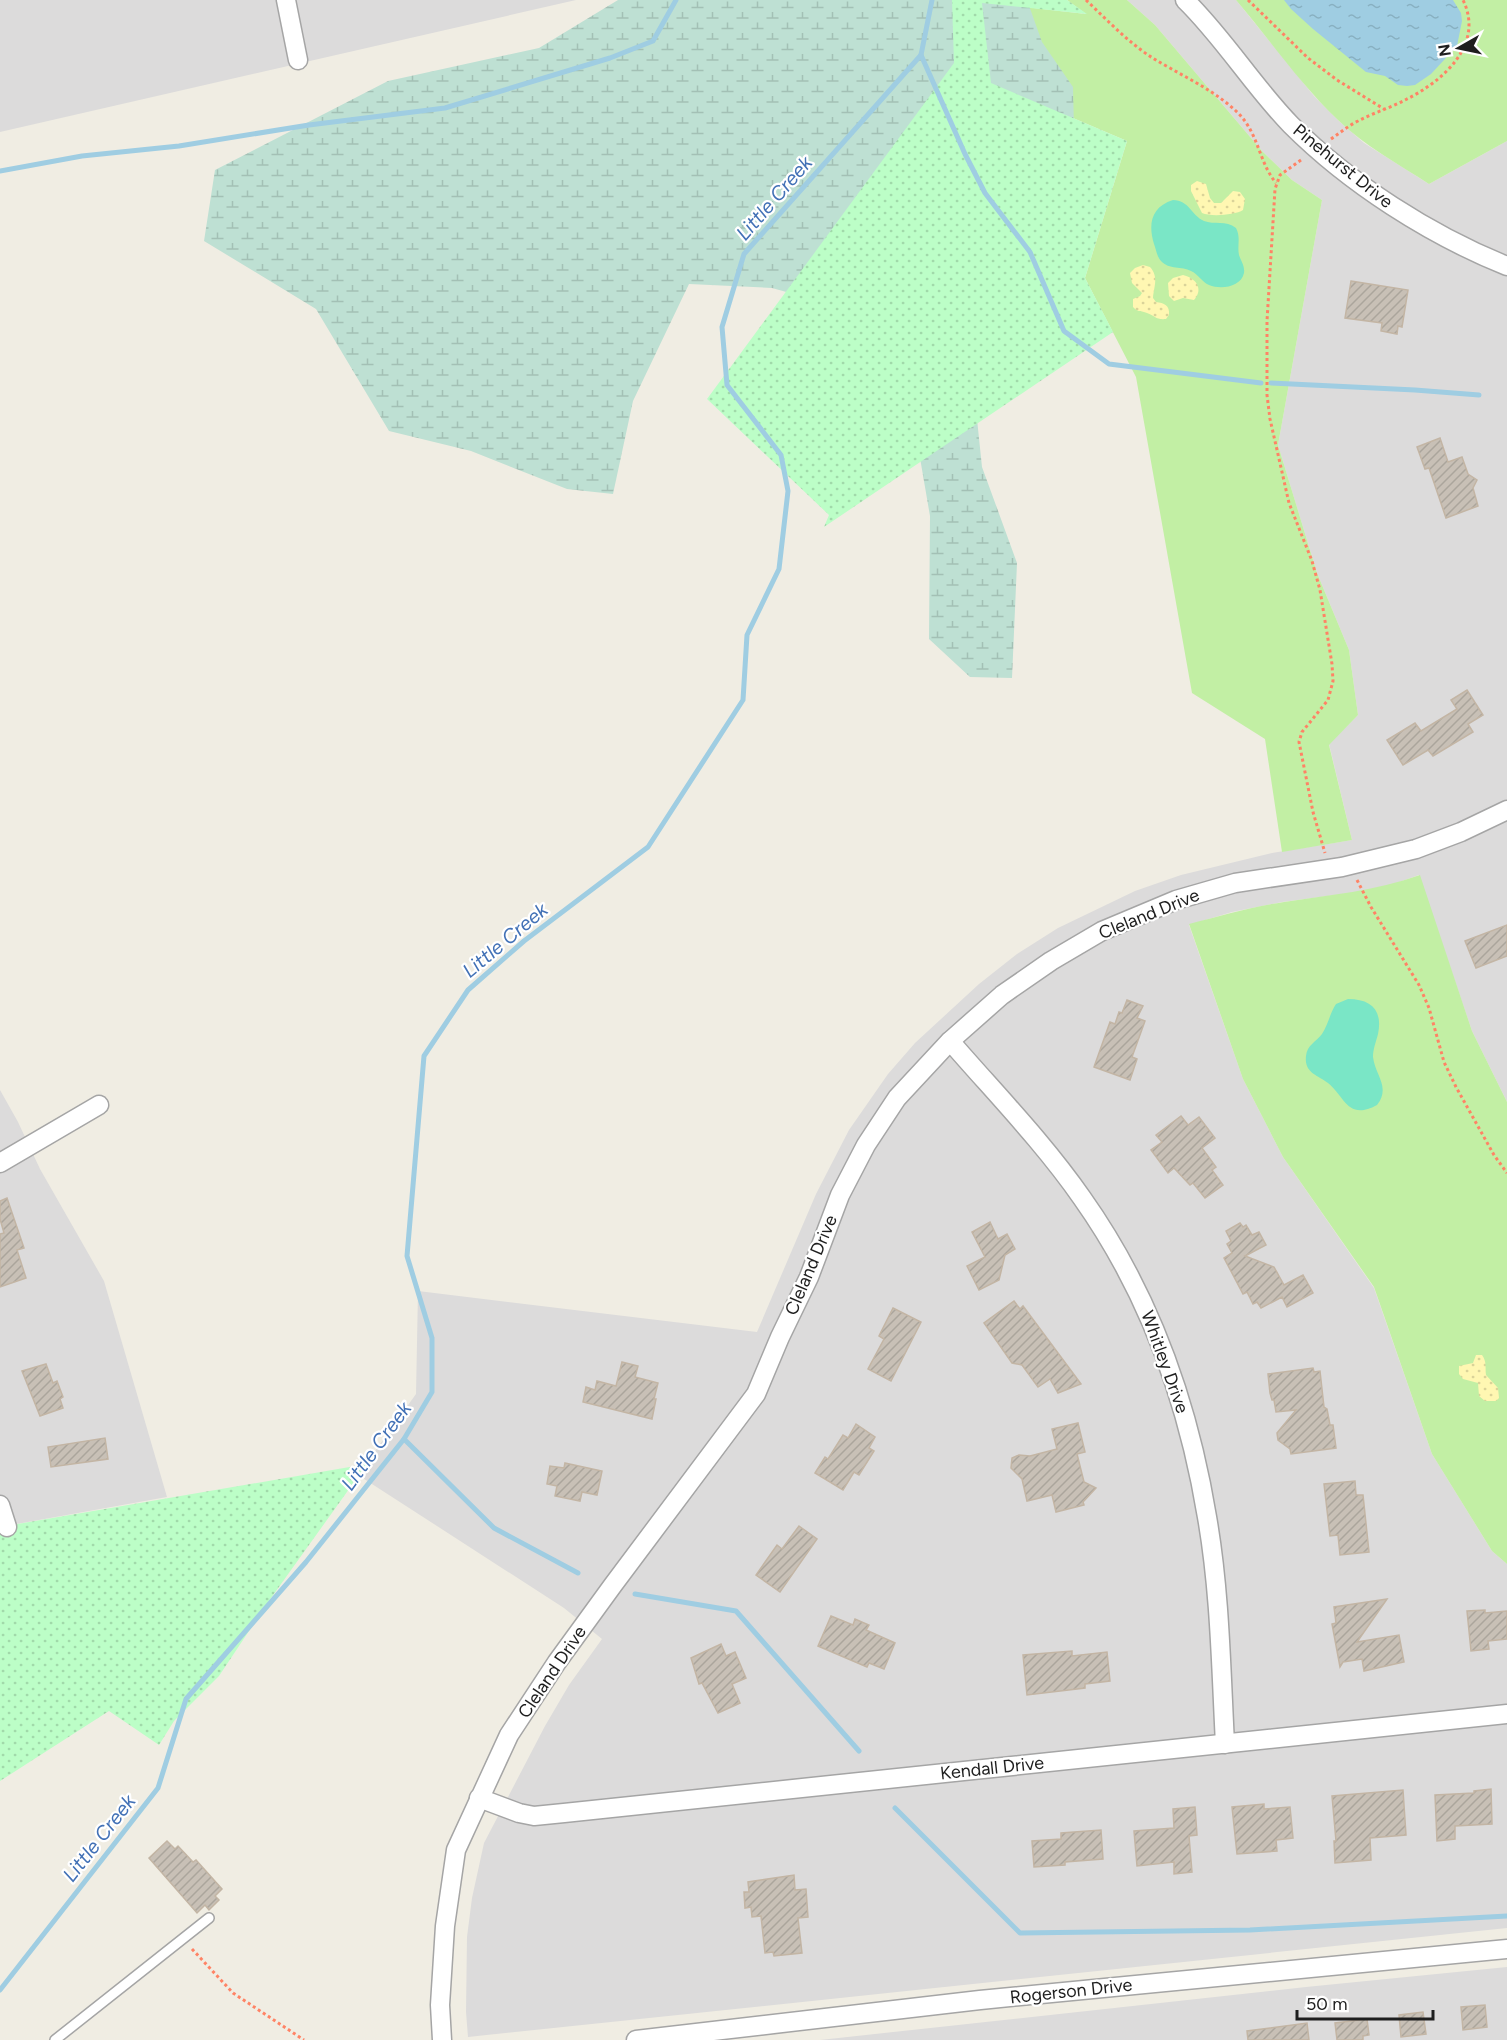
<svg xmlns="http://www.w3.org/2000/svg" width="1507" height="2040" font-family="Figtree,sans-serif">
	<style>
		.residential { fill: #dcdbdb }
		.grass { fill: #c2efa4 }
		.wetland { fill: url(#wetland-marsh) }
		.sand { fill: url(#sand-dots) }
		.park { fill: url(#park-dots) }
		.pitch { fill: #7ae6c6 }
		.water { fill: url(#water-ripples) }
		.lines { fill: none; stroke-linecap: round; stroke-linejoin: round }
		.stream { stroke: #9fcde2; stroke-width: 5 }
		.building { fill: url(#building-hatch); stroke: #c3b5a4; stroke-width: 1.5 }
		.lane-casing { stroke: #a5a5a5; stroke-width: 12 }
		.street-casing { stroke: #a5a5a5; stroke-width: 21 }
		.path { stroke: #ff8365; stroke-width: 3; stroke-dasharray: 3 3; stroke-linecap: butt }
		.lane { stroke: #fff; stroke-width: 9 }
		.street { stroke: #fff; stroke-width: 18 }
		.labels { text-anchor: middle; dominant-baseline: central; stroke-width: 4.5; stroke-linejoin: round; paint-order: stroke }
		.street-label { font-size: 18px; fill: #1e1e1e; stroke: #fff }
		.water-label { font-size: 20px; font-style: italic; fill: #4271b6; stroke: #fff }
	</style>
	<defs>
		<pattern id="wetland-marsh" width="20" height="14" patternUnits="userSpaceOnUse" patternTransform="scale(1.5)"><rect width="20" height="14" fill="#bee0d3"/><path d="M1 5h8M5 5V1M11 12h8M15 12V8" fill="none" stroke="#a3c0b5"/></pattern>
		<pattern id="sand-dots" width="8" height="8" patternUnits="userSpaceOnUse" patternTransform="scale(1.5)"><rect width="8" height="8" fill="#fff7b2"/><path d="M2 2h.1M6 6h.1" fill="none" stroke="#dad399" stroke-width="1.8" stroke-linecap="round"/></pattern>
		<pattern id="park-dots" width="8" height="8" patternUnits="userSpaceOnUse" patternTransform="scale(1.5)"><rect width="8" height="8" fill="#bcfec7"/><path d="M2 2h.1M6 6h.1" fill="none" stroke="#a1d9aa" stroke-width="1.8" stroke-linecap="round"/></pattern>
		<pattern id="water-ripples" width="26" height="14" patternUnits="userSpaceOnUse" patternTransform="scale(1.5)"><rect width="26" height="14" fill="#9fcde2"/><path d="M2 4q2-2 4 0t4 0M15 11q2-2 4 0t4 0" fill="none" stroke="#88b0c1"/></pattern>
		<pattern id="building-hatch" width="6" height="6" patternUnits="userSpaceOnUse" patternTransform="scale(1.5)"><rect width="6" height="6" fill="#c8c0b6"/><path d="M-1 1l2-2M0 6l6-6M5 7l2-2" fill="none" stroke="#aba59c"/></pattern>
	</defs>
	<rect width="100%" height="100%" fill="#f0ede3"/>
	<g class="residential">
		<polygon points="0,0 576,0 0,132"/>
		<polygon points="1127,0 1236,0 1314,96 1339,121 1364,143 1429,184 1507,141 1507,1102 1472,1031 1419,875 1391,885 1351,893 1282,902 1232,912 1189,925 1243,1079 1283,1157 1374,1288 1432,1454 1492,1551 1507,1564 1507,1928 468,2037 466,2012 467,1937 472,1898 484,1843 545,1726 569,1685 602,1639 564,1608 358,1475 416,1394 418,1291 757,1332 816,1194 849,1130 888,1074 915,1043 979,984 1017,954 1058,928 1135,891 1181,875 1272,853 1352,840 1329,744 1358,715 1349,650 1317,573 1278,445 1322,200 1292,180 1262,151 1155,25"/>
		<polygon points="0,1090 18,1122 40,1169 104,1281 167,1497 0,1527"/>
		<polygon points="1507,1967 1507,2040 820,2040 1306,1987"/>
	</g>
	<g class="grass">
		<polygon points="1067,0 1127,0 1155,25 1262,151 1292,180 1322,200 1278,445 1317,573 1349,650 1358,715 1329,745 1352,840 1282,852 1265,739 1192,693 1136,377 1085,278 1127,141 991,83 982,2 1086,14"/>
		<path d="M1236,0H1507V141L1429,184C1398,164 1365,146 1338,120C1300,84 1270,40 1236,0Z"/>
		<path d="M1420,875L1472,1031L1507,1102V1564L1492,1551L1432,1454L1374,1287L1283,1157L1243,1079L1189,924C1220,916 1251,907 1284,902C1330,895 1375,891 1420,875Z"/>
	</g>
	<polygon class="wetland" points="618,0 1027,0 1042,42 1073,87 1075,169 968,333 982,467 1017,563 1012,678 970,677 929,639 930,516 914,423 833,305 772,288 689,284 633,401 613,494 567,489 471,451 389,431 316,309 204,241 215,170 388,81 539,48"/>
	<g class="sand">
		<path d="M1197,181L1206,184L1210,198L1214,203H1221L1233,191L1240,192L1245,199L1243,210C1235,215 1211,217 1202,213L1191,191V185Z"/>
		<path d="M1143,265L1150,267C1159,277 1154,286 1153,298L1156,302C1164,303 1170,305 1169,315L1166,319C1156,320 1155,316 1147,313C1141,310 1138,313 1133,307V299L1140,296L1142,293L1132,283L1130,273L1135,268Z"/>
		<path d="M1183,275C1196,278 1204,289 1194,300L1183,298L1174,301L1169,296L1168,283L1173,278Z"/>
		<path d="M1476,1355H1482C1487,1362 1485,1367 1486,1375L1498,1388L1499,1398L1496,1401H1485L1479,1396L1478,1383L1463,1379L1459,1374V1366L1473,1363Z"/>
	</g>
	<g class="park">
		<polygon points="952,0 1067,0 1087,14 982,3 991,83 1127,141 1085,278 1113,332 824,527 829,515 707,399 954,63"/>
		<polygon points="367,1464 271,1598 219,1676 174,1721 159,1745 109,1711 0,1781 0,1527"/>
	</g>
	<g class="pitch">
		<path d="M1173,200C1189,200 1191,215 1204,221C1214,225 1226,220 1236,228C1241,237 1237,246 1239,255C1241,261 1245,266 1244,273C1241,287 1221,290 1209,285C1202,282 1198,274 1191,271C1182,266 1169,270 1161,261C1157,257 1156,249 1154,244C1148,224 1151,207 1173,200Z"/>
		<path d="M1348,999C1371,999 1383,1010 1378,1034C1376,1042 1373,1049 1373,1057C1375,1075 1391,1087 1377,1105C1348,1121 1345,1097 1328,1083C1318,1075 1304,1073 1306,1056C1307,1045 1316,1042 1322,1034C1328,1025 1330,1013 1336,1004Z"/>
	</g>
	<polygon class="water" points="1284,0 1453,0 1461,13 1462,21 1457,46 1431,74 1415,85 1407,86 1398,85 1385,76 1366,72 1313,29 1291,9"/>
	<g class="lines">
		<g class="stream">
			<polyline points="921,55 965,154 985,193 1030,252 1064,331 1109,364 1261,383"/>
			<polyline points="0,171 82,156 179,146 309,125 445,108 610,58 653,41 676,0"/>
			<polyline points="1271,383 1415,390 1479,395"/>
			<polyline points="404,1439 494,1528 578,1573"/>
			<polyline points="635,1594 736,1611 859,1751"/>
			<polyline points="895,1808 1020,1933 1250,1930 1507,1916"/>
			<polyline points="0,1990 158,1788 186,1699 306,1562 404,1439 432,1392 432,1338 407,1256 424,1056 468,990 524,941 648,847 743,700 747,635 779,569 788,491 781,455 727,385 722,327 744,254 921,55 932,0"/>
		</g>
	</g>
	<g class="building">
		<polygon points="1351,281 1408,290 1402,327 1398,326 1397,334 1381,331 1382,323 1345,318"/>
		<polygon points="1440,438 1448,462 1462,457 1468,474 1477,480 1473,488 1478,506 1446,518 1429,468 1425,469 1417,447"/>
		<polygon points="1467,690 1483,715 1468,724 1473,732 1433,756 1428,750 1403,765 1387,740 1415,723 1421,731 1457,709 1451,700"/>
		<polygon points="1507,925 1507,956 1476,968 1465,941"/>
		<polygon points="1127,1000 1143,1006 1137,1018 1145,1021 1132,1057 1137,1059 1130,1080 1094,1067 1110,1022 1115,1024 1119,1012 1122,1013"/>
		<polygon points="1181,1116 1188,1125 1199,1117 1215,1138 1202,1148 1216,1167 1212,1170 1223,1185 1205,1198 1193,1183 1190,1185 1174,1168 1168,1173 1151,1150 1162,1142 1156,1135"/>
		<polygon points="7,1198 24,1248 17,1250 26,1278 0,1287 0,1234 4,1233 0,1219 0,1201"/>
		<polygon points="990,1222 998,1239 1007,1234 1015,1249 1005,1255 999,1280 979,1290 967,1266 985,1257 972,1232"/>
		<polygon points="1240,1223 1243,1227 1246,1225 1252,1235 1259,1232 1266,1245 1245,1256 1274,1267 1284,1285 1303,1275 1313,1293 1287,1307 1282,1297 1261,1308 1257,1302 1253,1304 1247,1292 1243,1294 1224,1258 1232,1253 1227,1244 1231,1241 1226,1231"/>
		<polygon points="1014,1301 1020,1309 1023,1306 1081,1384 1058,1393 1050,1379 1038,1387 1022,1365 1012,1363 984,1323"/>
		<polygon points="893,1308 921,1322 891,1381 868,1369 884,1339 879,1336"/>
		<polygon points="622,1362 638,1366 635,1377 658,1383 654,1399 656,1399 652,1419 583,1402 586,1387 595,1390 597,1381 616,1386"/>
		<polygon points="46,1364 53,1383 57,1381 63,1397 60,1399 63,1408 40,1416 22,1371"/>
		<polygon points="1313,1368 1314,1372 1320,1371 1324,1407 1327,1409 1330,1425 1333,1425 1336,1448 1291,1454 1290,1449 1278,1440 1277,1433 1296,1410 1276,1412 1274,1400 1272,1400 1270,1393 1268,1374"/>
		<polygon points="1078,1423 1085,1452 1077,1454 1084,1482 1096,1488 1083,1502 1084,1505 1056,1512 1052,1495 1027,1501 1022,1479 1011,1468 1012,1458 1019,1455 1030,1456 1057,1449 1052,1429"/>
		<polygon points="856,1424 875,1437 869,1448 874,1451 859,1475 854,1472 843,1490 815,1473 825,1457 828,1459 843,1435 848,1438"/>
		<polygon points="105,1438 108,1459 51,1467 48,1447"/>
		<polygon points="565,1463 602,1471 597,1495 582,1492 580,1501 555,1496 557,1486 547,1484 550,1466 564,1468"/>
		<polygon points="1355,1481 1356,1495 1363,1495 1369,1552 1340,1555 1338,1535 1330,1536 1324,1484"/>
		<polygon points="799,1526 817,1539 780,1592 756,1575 777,1545 782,1549"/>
		<polygon points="1387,1599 1357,1642 1399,1635 1404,1662 1364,1671 1362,1659 1343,1662 1340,1667 1332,1624 1336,1623 1334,1607"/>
		<polygon points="1485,1610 1485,1613 1507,1611 1507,1639 1488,1641 1489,1649 1471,1651 1467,1611"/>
		<polygon points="831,1616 853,1625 855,1619 869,1625 866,1630 895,1643 884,1669 869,1663 867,1667 818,1646"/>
		<polygon points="721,1644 726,1656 735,1652 746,1678 732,1684 740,1703 718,1713 702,1683 699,1684 691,1658"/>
		<polygon points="1072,1651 1072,1656 1107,1652 1110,1681 1085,1684 1085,1688 1027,1695 1023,1655"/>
		<polygon points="1491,1789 1492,1824 1455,1826 1455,1839 1437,1841 1435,1795 1474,1793 1474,1791"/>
		<polygon points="1403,1790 1406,1835 1370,1838 1371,1860 1335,1863 1334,1841 1336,1841 1332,1796"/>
		<polygon points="1264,1804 1264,1809 1290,1807 1293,1838 1276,1840 1277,1851 1237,1854 1232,1807"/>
		<polygon points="1195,1807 1197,1835 1189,1836 1192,1872 1174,1874 1174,1862 1137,1866 1134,1831 1174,1828 1173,1809"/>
		<polygon points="1101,1830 1103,1859 1065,1862 1065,1865 1034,1867 1032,1841 1061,1839 1061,1833"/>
		<polygon points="167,1841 175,1849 178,1846 193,1862 196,1860 222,1889 215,1896 219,1900 209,1910 205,1905 197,1913 149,1858"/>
		<polygon points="794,1875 795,1890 806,1889 808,1917 798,1918 802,1953 774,1956 773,1952 765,1953 761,1916 752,1917 751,1907 745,1908 744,1892 749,1892 748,1882"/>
		<polygon points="1485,2005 1487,2027 1463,2030 1461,2007"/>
		<polygon points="1423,2012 1426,2034 1401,2037 1399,2015"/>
		<polygon points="1367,2019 1369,2035 1363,2036 1363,2040 1337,2040 1335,2023"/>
		<polygon points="1307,2023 1309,2040 1248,2040 1247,2031"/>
	</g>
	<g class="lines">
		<g class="lane-casing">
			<polyline id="lane" points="55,2040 209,1918"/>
		</g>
		<g class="street-casing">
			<g id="street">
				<polyline points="286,0 298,60"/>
				<path d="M1185,0C1224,38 1253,86 1291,125C1350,184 1430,235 1507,266"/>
				<path d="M950,1041C995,1093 1043,1142 1082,1198C1150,1294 1188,1402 1207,1517C1220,1591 1221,1668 1225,1744"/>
				<polyline points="0,1163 99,1105"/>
				<polyline points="0,1505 7,1527"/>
				<polyline points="479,1798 519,1813 534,1816 564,1813 1507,1714"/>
				<polyline points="442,2040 440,2005 445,1926 456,1850 509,1735 557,1662 613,1585 756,1394 780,1337 809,1277 840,1195 866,1145 897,1098 950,1041 1002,995 1051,961 1102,931 1176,900 1235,883 1342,867 1416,849 1461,832 1507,810"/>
				<polyline points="636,2040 980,2000 1507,1949"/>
			</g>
		</g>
		<g class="path">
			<path d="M1086,0C1106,19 1125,39 1148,55C1177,74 1215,89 1240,115C1259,136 1259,162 1276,183"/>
			<polyline points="1248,0 1308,58 1337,80 1384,109"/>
			<path d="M1331,139C1340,133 1348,126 1358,121C1373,113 1390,108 1405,100C1442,82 1485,45 1463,0"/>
			<polyline points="1301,160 1280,175 1275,189 1267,321 1267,395 1270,419 1289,503 1312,561 1320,590 1332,664 1333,681 1328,700 1302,732 1299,742 1313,812 1325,853"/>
			<polyline points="1357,880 1371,907 1419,985 1429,1008 1444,1062 1456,1087 1494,1155 1507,1173"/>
			<polyline points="192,1949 233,1993 304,2040"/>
		</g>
		<use href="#lane" class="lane"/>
		<use href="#street" class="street"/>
	</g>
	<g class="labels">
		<g class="street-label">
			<text transform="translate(1343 166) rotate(39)">Pinehurst Drive</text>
			<text transform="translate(1149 914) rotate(-22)">Cleland Drive</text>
			<text transform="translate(811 1265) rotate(-67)">Cleland Drive</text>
			<text transform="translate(1165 1362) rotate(70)">Whitley Drive</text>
			<text transform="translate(552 1672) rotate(-56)">Cleland Drive</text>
			<text transform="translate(992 1768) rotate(-6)">Kendall Drive</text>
			<text transform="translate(1071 1991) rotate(-6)">Rogerson Drive</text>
		</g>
		<g class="water-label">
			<text transform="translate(774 198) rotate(-49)">Little Creek</text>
			<text transform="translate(505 940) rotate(-40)">Little Creek</text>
			<text transform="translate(376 1446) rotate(-54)">Little Creek</text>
			<text transform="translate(99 1838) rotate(-52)">Little Creek</text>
		</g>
	</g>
	<g transform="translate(1459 48) rotate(261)" stroke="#ffffff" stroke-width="4.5" paint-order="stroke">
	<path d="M0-4.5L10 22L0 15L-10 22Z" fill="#1e1e1e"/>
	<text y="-9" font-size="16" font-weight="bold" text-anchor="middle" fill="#1e1e1e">N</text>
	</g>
	<path d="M1297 2010v9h136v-9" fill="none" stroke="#1e1e1e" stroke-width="3"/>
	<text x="1306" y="2010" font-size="18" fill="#1e1e1e" stroke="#ffffff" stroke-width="4.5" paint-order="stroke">50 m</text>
</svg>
